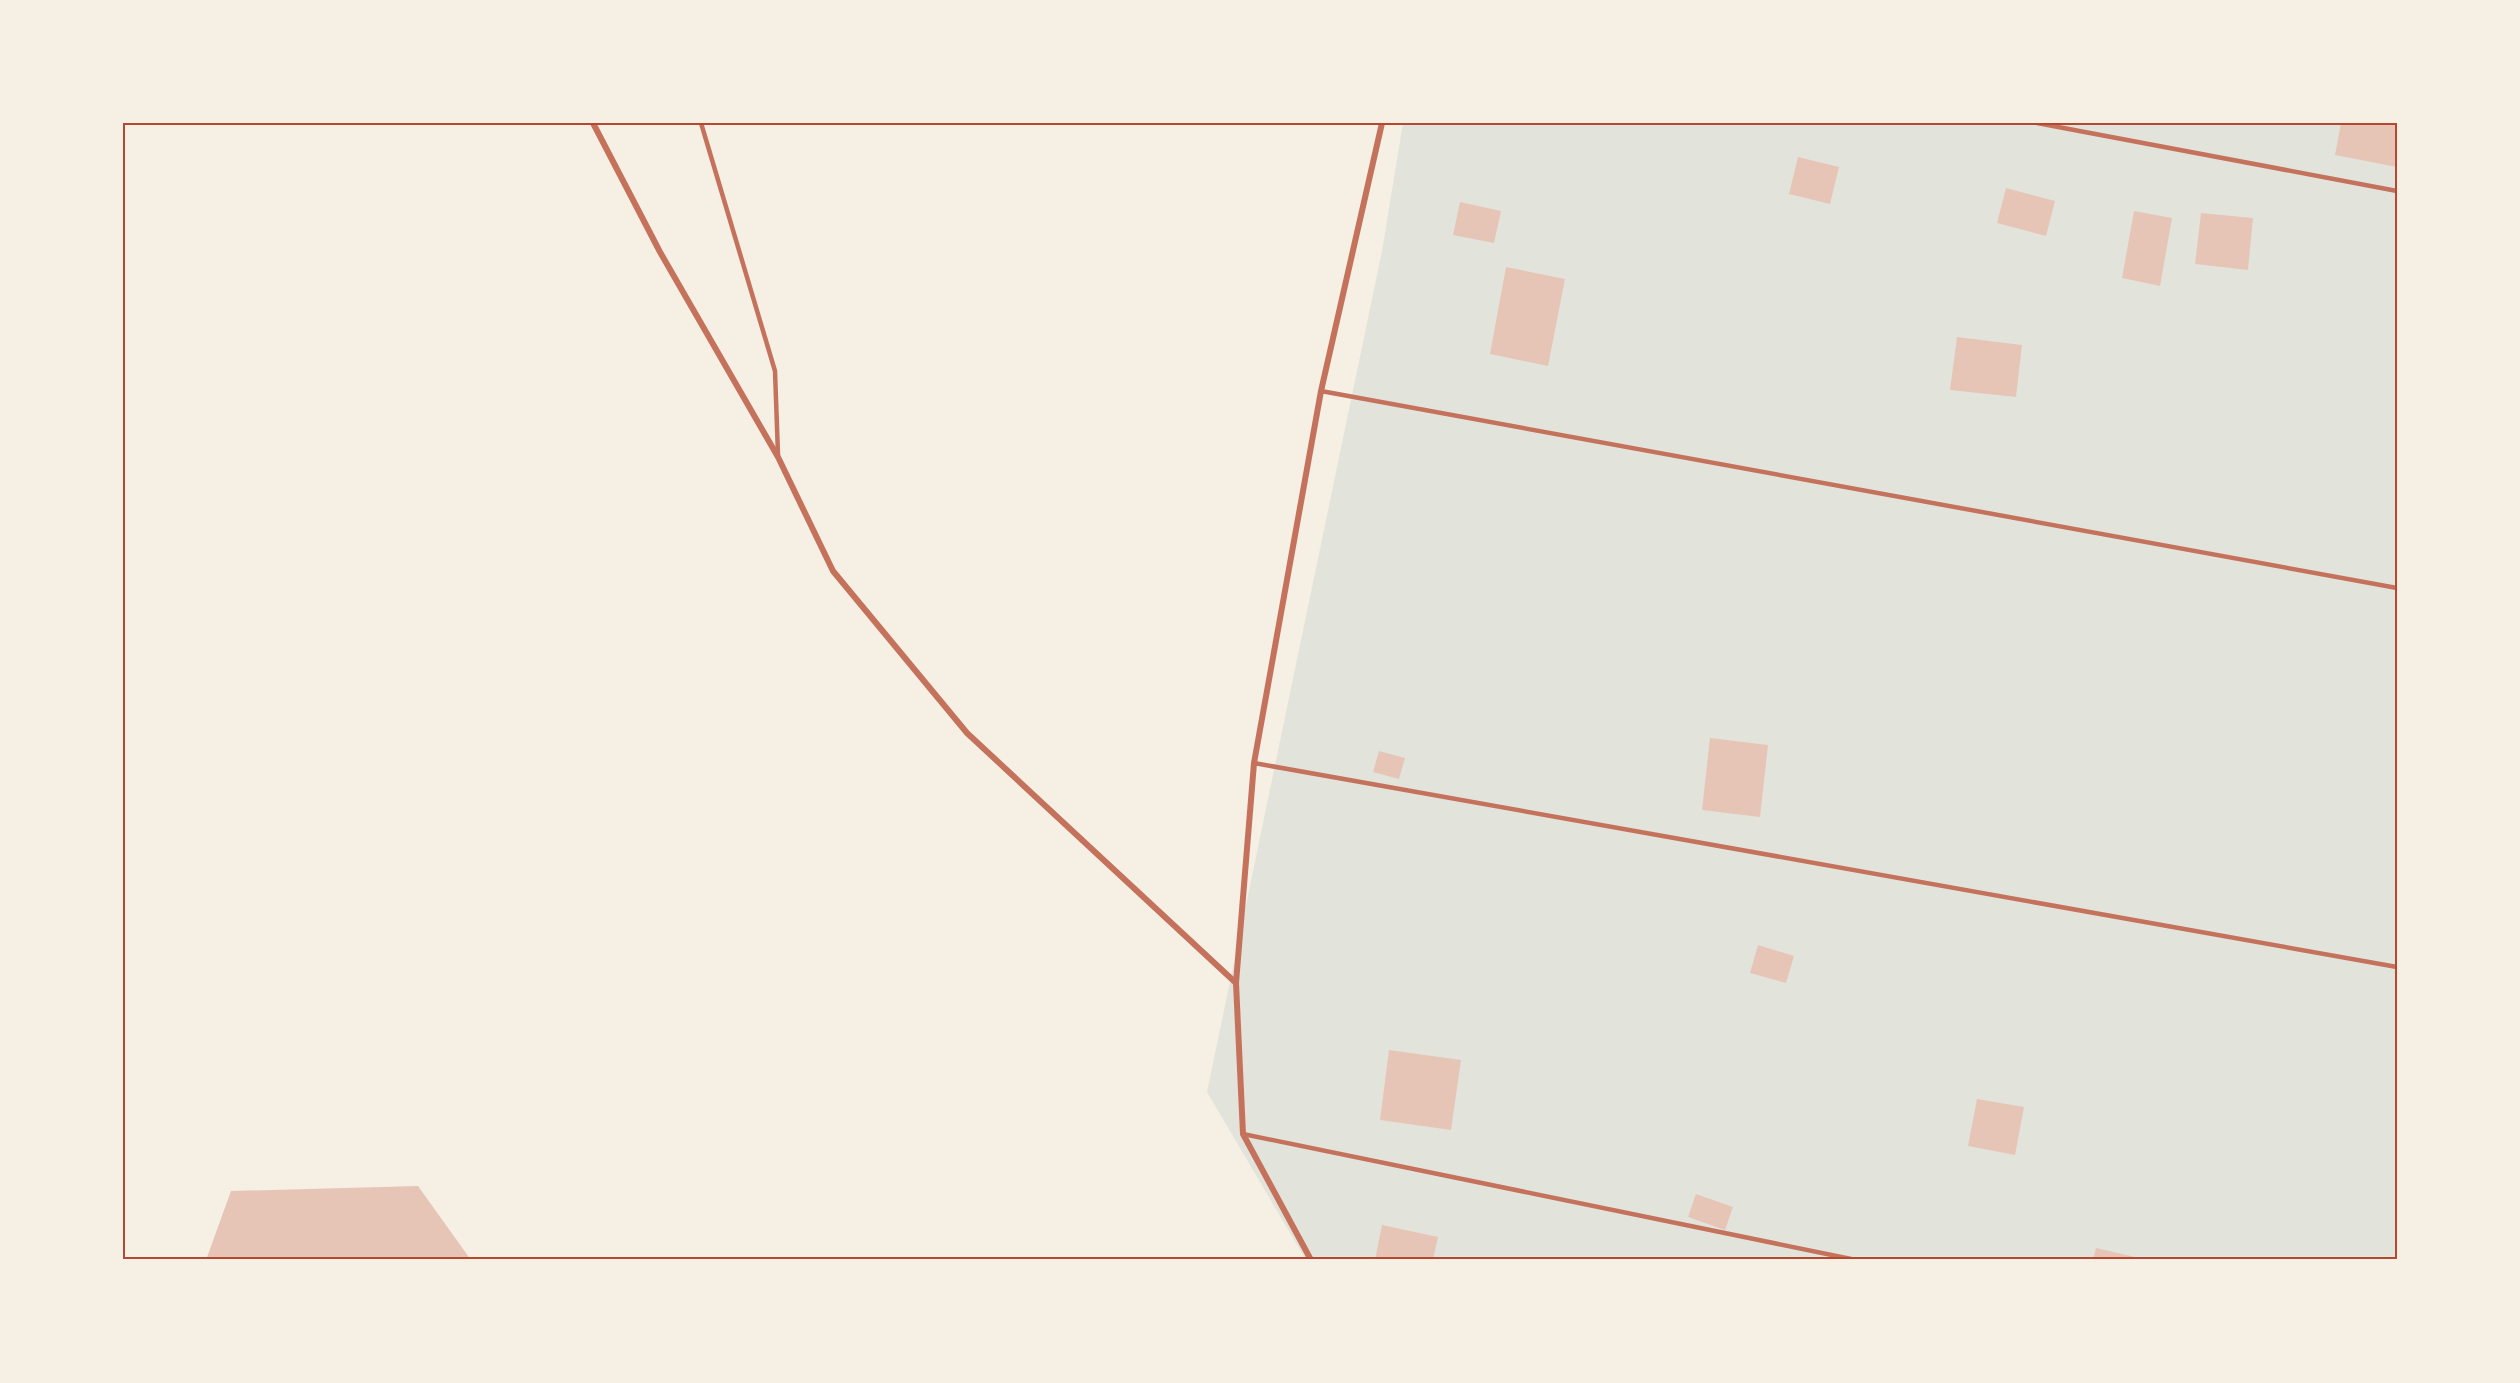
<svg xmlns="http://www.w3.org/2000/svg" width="2520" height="1383" font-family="'DejaVu Sans',sans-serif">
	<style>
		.green { fill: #e2e4dc }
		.building { fill: #e6c5b7 }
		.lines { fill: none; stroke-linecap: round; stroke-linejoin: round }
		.service { stroke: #c5725c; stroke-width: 4.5 }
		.minor { stroke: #c5725c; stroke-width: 6 }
		.neatline { fill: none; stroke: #b5482f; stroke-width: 2 }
	</style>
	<rect width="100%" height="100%" fill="#f6efe4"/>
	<polygon class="green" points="1403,123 2397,123 2397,1260 1306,1260 1207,1092 1382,251"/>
	<g class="building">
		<polygon points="2341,123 2397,123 2397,167 2335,155"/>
		<polygon points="1798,157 1839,167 1830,204 1789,194"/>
		<polygon points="2006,188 2055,201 2046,236 1997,223"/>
		<polygon points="1460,202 1501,211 1494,243 1453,235"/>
		<polygon points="2134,211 2172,218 2160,286 2122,278"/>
		<polygon points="2201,213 2253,218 2248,270 2195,264"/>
		<polygon points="1506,267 1565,279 1548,366 1490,354"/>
		<polygon points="1957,337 2022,345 2016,397 1950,390"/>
		<polygon points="1710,738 1768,745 1760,817 1702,810"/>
		<polygon points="1379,751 1405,758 1399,779 1373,772"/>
		<polygon points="1758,945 1794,956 1786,983 1750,973"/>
		<polygon points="1389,1050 1461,1060 1451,1130 1380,1120"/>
		<polygon points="1977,1099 2024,1107 2015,1155 1968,1146"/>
		<polygon points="418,1186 471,1260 206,1260 231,1191"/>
		<polygon points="1696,1194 1733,1207 1725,1230 1688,1217"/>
		<polygon points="1382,1225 1438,1237 1433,1260 1375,1260"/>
		<polygon points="2096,1248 2135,1257 2134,1260 2093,1260"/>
	</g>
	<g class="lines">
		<g class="service">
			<polyline points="701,123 775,371 778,455"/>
			<polyline points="2037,123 2397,191"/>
			<polyline points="1321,391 2397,588"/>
			<polyline points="1254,763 2397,967"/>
			<polyline points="1243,1134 1856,1260"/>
		</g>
		<g class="minor">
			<polyline points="593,123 660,252 778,457 833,571 967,733 1236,983"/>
			<polyline points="1311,1260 1243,1134 1236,983 1254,763 1321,391 1382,123"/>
		</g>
	</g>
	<rect width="2520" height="1383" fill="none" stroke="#f6efe4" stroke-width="249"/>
	<rect x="124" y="124" width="2272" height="1134" class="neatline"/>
</svg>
